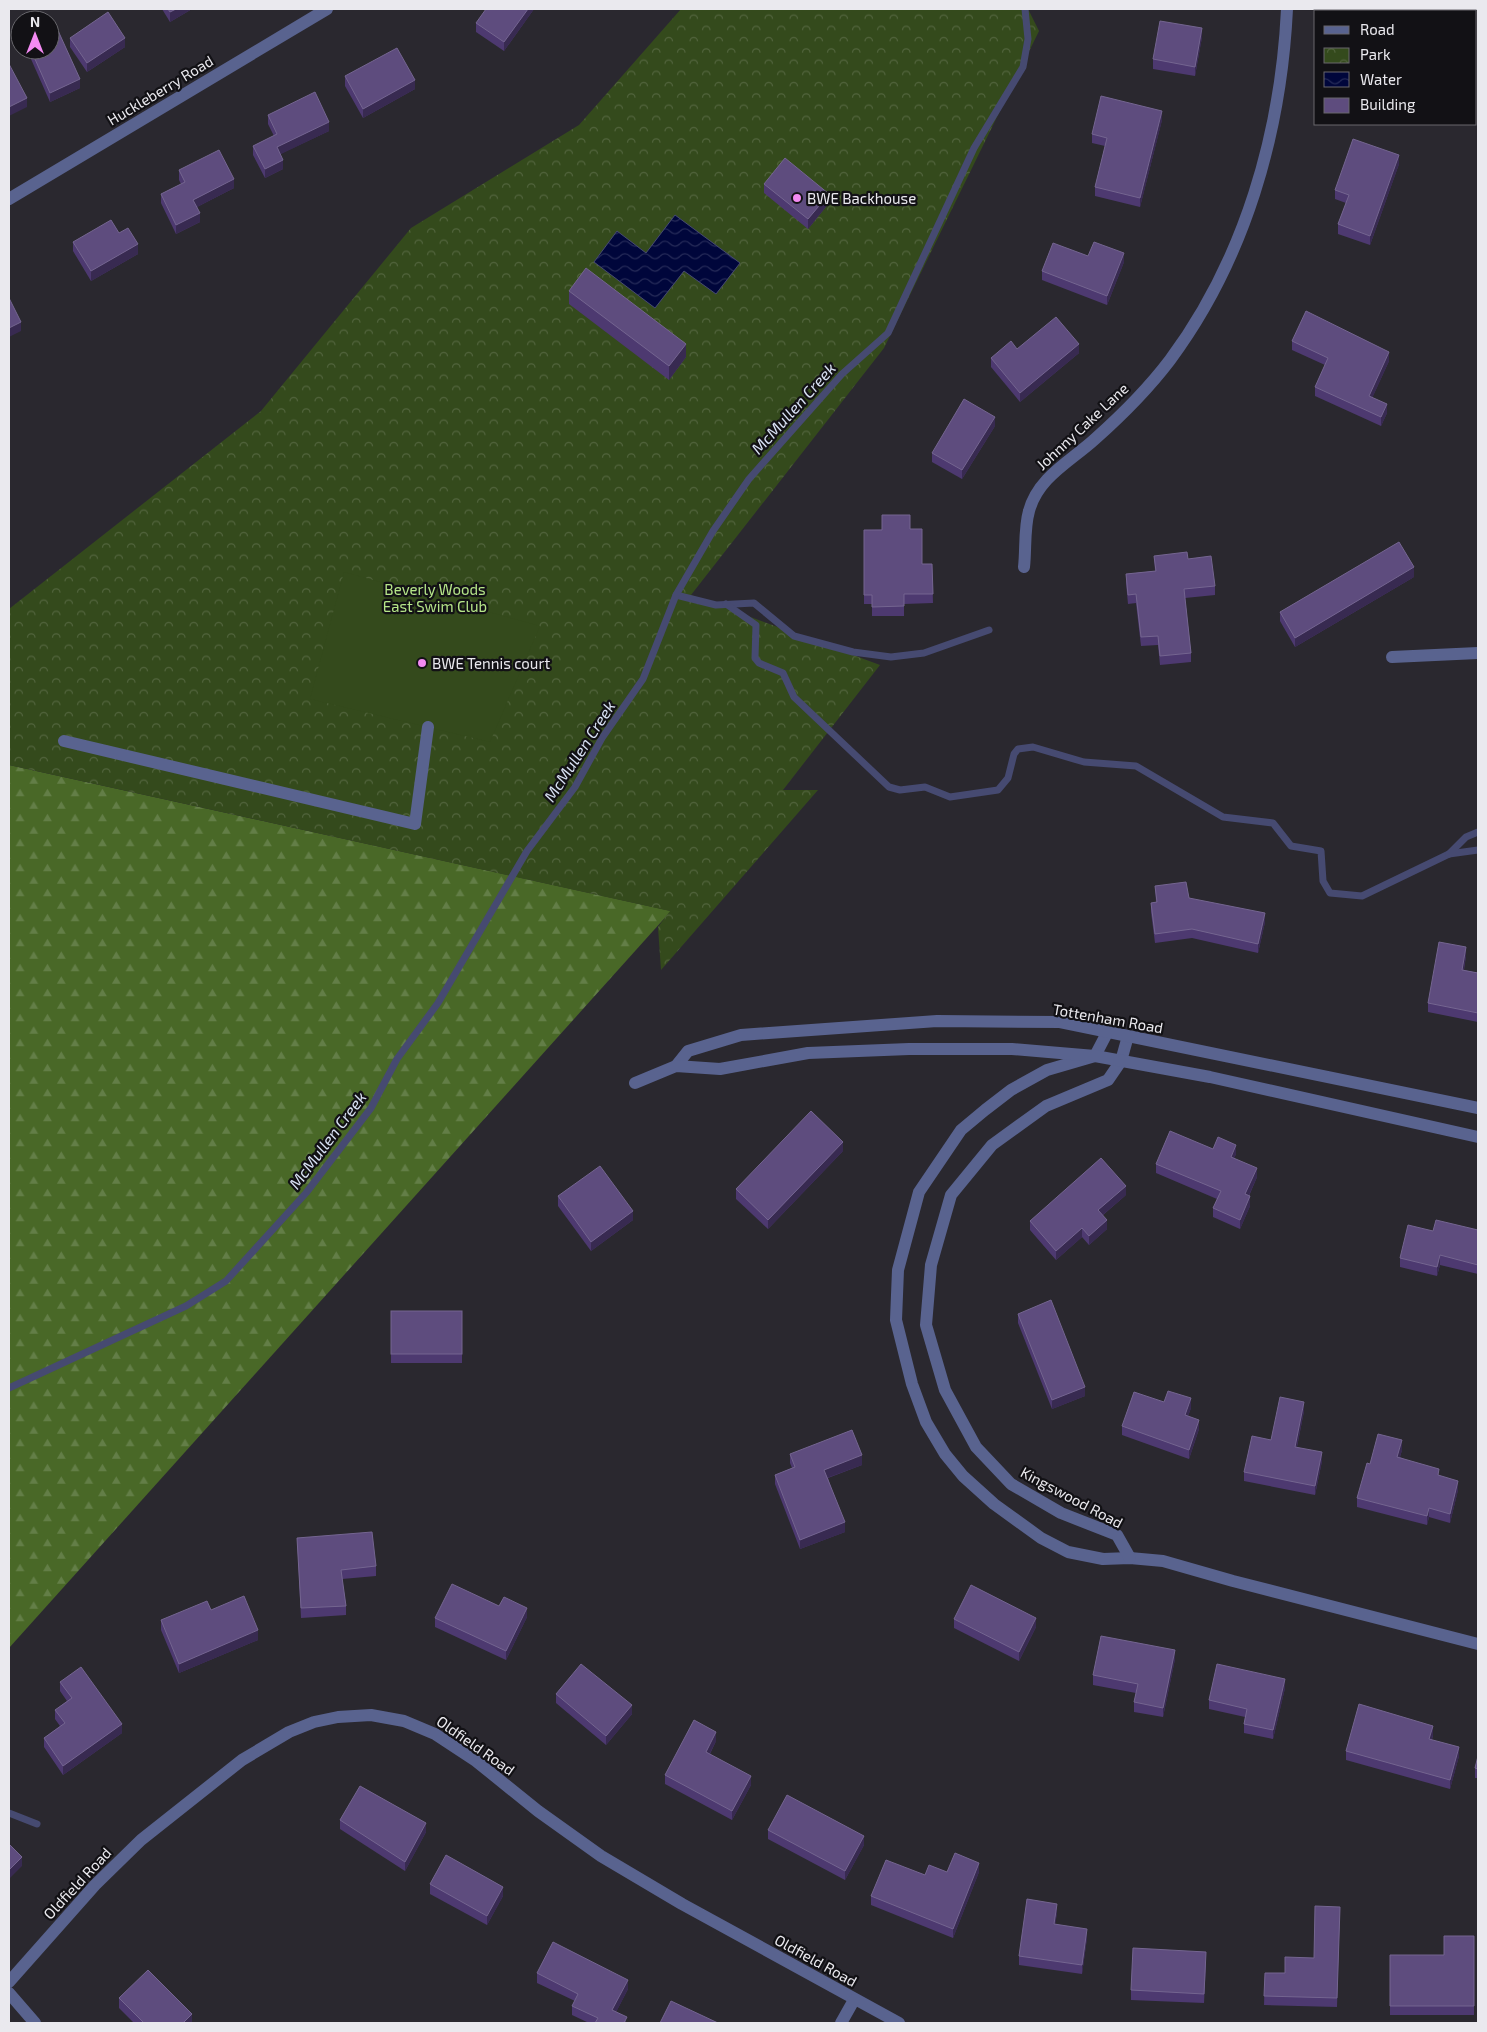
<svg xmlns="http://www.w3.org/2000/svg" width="1487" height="2032" font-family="'Exo 2',sans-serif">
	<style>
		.forest { fill: url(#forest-firs) }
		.park { fill: url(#park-crowns) }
		.pitch { fill: #344a1c }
		.water { fill: url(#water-waves); stroke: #464a71 }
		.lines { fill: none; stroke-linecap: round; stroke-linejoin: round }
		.stream { stroke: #464a71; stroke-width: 7 }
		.street { stroke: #59638f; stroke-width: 12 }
		.wall { fill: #4d3970 }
		.shaded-wall { fill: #382a51 }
		.building { fill: #5e4c7e; stroke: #746590 }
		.poi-dot { fill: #f38af2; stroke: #121115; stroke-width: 2 }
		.labels { text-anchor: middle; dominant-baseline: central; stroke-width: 4.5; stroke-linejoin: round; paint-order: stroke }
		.street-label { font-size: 15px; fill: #eae9ee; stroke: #121115 }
		.poi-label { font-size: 15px; fill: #eae9ee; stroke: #121115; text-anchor: start }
		.park-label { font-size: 15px; fill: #b6e689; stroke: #121115 }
		.water-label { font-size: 16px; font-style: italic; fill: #d9e2f4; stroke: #121115 }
	</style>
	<defs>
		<pattern id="forest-firs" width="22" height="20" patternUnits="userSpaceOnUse" patternTransform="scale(1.25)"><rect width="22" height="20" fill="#496827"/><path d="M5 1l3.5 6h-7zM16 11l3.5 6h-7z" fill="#637e47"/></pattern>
		<pattern id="park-crowns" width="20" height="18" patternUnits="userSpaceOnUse" patternTransform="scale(1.25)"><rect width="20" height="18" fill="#344a1c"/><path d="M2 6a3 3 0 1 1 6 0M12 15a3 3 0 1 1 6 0" fill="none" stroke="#52643d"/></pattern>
		<pattern id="water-waves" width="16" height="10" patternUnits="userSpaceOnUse" patternTransform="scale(1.25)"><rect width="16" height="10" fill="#00063b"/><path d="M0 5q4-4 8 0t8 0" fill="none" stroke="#252a58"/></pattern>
	</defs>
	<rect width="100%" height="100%" fill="#2a282f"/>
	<polygon class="forest" points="9,765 671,911 9,1648"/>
	<polygon class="park" points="681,9 1028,9 1039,31 884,348 691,595 880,665 783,790 818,790 661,970 658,927 670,911 9,765 9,609 261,411 411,228 579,125"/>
	<polygon class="pitch" points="344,572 540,626 490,742 310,699"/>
	<polygon class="water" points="675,215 740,263 716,294 684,271 655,308 594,262 617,231 646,253"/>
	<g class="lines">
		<g class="stream">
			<polyline points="676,595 716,605 754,603 794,636 853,652 891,657 924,653 989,630"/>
			<polyline points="726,604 756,625 755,658 759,663 783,673 794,697 889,787 900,790 925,787 950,797 998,790 1008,778 1014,754 1018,749 1033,747 1084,762 1136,766 1223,817 1273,823 1291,846 1321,851 1323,881 1330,893 1362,896 1449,854 1478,850"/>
			<polyline points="1449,854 1466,837 1478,832"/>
			<polyline points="9,1388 186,1306 226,1281 306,1193 371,1108 397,1059 438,1003 527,851 575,787 602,738 643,679 676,595 713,531 749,479 842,374 888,333 974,148 1023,67 1028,39 1025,9"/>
			<polyline points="9,1813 37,1824"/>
		</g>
		<g class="street">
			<polyline points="9,199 327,9"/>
			<path d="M1024,567C1026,550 1024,528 1029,511C1038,477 1071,461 1095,439C1122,415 1148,389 1170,360C1245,259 1281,133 1287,9"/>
			<polyline points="1392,657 1478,653"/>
			<polyline points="64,741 415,824 428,727"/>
			<polyline points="1108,1031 1095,1056 1047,1070 1011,1090 985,1110 961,1130 919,1192 898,1270 896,1320 912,1384 926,1422 945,1454 963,1476 994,1504 1041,1538 1068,1552 1103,1559 1130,1558 1163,1561 1233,1581 1478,1644"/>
			<polyline points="1128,1036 1121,1061 1108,1080 1046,1106 992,1145 951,1195 931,1265 926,1325 945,1390 976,1447 1011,1484 1061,1513 1117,1535 1130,1558"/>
			<polyline points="676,1066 688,1051 741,1035 937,1021 1060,1022 1478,1108"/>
			<polyline points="635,1083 676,1066 720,1069 808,1053 909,1049 1012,1049 1095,1056 1210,1077 1478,1137"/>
			<polyline points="9,1982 95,1885 141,1840 242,1760 289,1732 314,1722 338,1717 371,1715 404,1721 435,1734 476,1761 538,1811 601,1856 682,1904 899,2023"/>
			<polyline points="9,1993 35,2023"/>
			<polyline points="841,2023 854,2000"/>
		</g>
	</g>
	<g class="wall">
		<polygon points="162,9 192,9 170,22"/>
		<polygon points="534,9 504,51 476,32 476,23"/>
		<polygon points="1202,37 1195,76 1153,69 1153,59"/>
		<polygon points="70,38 125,47 87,72 70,47"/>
		<polygon points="27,50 50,50 80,88 50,102"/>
		<polygon points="345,76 415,89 363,118 345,86"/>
		<polygon points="268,115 329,131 280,154 283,169 265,178 253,155 253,146 274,136 268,124"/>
		<polygon points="1162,120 1140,207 1095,196 1095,187 1105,146 1092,143 1092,134"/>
		<polygon points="1399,164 1370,245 1338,234 1338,224 1346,203 1335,199 1335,190"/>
		<polygon points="179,170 234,188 197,207 200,222 176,234 161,203 161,194 181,184 179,180"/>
		<polygon points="764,184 829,203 808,229 764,193"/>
		<polygon points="119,233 138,254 91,281 73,251 73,242"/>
		<polygon points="1088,256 1124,262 1107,305 1042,280 1042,271"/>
		<polygon points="569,291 686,357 669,380 569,304"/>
		<polygon points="1292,341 1389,361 1372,398 1387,413 1381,426 1315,396 1315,387 1325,365 1292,350"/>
		<polygon points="1017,349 1079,353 1020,402 991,367 991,358"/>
		<polygon points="995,426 962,479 932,462 932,453"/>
		<polygon points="910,529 922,564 932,564 933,603 904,604 904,616 872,616 872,604 864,604 864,530"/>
		<polygon points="1154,556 1188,559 1215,586 1215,595 1185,598 1191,653 1191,662 1160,665 1158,645 1141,646 1136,603 1128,604 1126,583 1126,574 1155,571"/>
		<polygon points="1414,577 1295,647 1280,621 1280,612"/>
		<polygon points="1155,886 1189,898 1265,922 1258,953 1192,938 1155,943 1151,912 1151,903 1156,902"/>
		<polygon points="1466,956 1464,970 1478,973 1478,1022 1428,1012 1428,1003"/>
		<polygon points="1213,1149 1236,1154 1234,1158 1257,1177 1249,1196 1250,1206 1240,1229 1213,1217 1213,1208 1217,1199 1156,1173 1156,1164"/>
		<polygon points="843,1151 768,1229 736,1199 736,1189"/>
		<polygon points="1126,1195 1103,1215 1107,1229 1089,1245 1082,1237 1056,1260 1030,1230 1030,1221"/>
		<polygon points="558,1196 633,1220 591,1251 558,1206"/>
		<polygon points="1478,1230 1478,1274 1440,1265 1437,1276 1400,1267 1400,1258 1433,1231"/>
		<rect x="391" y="1311" width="71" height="52"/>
		<polygon points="1018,1314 1085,1396 1052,1409 1018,1323"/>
		<polygon points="1164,1402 1191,1408 1188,1416 1199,1429 1189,1459 1122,1435 1122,1426"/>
		<polygon points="1304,1411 1297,1447 1322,1461 1315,1495 1244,1481 1244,1472 1271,1440"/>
		<polygon points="1402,1450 1400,1457 1439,1476 1458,1490 1450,1523 1429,1517 1427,1525 1357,1507 1357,1498 1370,1464"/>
		<polygon points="790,1454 862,1465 828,1478 845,1532 800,1549 775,1484 775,1475 792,1468 790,1463"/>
		<polygon points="297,1538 376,1566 376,1576 342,1579 346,1606 346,1615 301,1618"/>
		<polygon points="499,1606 527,1617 506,1660 435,1627 435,1618"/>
		<polygon points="211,1610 258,1640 179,1673 161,1630 161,1620"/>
		<polygon points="954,1619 1036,1627 1019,1661 954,1628"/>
		<polygon points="1175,1659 1163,1717 1134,1712 1134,1702 1136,1693 1093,1685 1093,1675"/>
		<polygon points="60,1682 122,1733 63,1775 44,1747 44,1738 60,1726 55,1719 55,1710 67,1701 60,1691"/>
		<polygon points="1285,1688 1273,1739 1244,1733 1244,1724 1245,1717 1209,1709 1209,1700"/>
		<polygon points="556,1694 632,1714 606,1745 556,1703"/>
		<polygon points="1433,1735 1432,1740 1459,1756 1450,1789 1346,1760 1346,1751"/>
		<polygon points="716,1741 710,1754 751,1785 732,1820 665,1784 665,1775"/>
		<polygon points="1478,1756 1478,1778 1475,1778 1475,1768"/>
		<polygon points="340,1820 426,1832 405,1871 340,1829"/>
		<polygon points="768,1830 864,1845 845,1880 768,1839"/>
		<polygon points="947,1872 979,1872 953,1938 871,1905 871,1896 925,1875"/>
		<polygon points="430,1884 503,1896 487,1925 430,1894"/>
		<polygon points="1340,1907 1337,2007 1264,2005 1265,1973 1285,1973 1314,1958"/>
		<polygon points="1057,1913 1055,1924 1087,1938 1082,1974 1019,1965 1019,1956"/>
		<polygon points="1474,1936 1474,2015 1390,2015 1390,1955 1444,1955"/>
		<polygon points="1206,1961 1204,2003 1131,2000 1131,1990"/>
		<polygon points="537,1973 628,1989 616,2012 627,2023 589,2023 572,2015 572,2006 575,2001 537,1983"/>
		<polygon points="119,1998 192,2023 134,2023 119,2008"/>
	</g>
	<g class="shaded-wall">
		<polygon points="176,9 192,9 170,22 170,12"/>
		<polygon points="528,9 534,9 504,51 504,42"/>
		<polygon points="1202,28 1202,37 1195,76 1195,67"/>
		<polygon points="125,38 125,47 87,72 87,63"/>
		<polygon points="80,79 80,88 50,102 50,93"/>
		<polygon points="415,80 415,89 363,118 363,109"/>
		<polygon points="27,98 27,107 9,116 9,107"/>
		<polygon points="1162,111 1162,120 1140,207 1140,198"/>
		<polygon points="329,122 329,131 277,156 277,147"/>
		<polygon points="1399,155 1399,164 1370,245 1370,236"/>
		<polygon points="283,160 283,169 265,178 265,169"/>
		<polygon points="234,179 234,188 193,209 193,200"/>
		<polygon points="829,194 829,203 808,229 808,219"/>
		<polygon points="200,213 200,222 176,234 176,225"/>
		<polygon points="138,244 138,254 91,281 91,271"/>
		<polygon points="1124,253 1124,262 1107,305 1107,296"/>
		<polygon points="21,322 21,331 9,337 9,328"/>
		<polygon points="686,344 686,357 669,380 669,366"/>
		<polygon points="1079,344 1079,353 1020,402 1020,393"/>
		<polygon points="1389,352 1389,361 1369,405 1369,396"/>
		<polygon points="1387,404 1387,413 1381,426 1381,417"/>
		<polygon points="995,417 995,426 962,479 962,470"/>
		<polygon points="1414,567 1414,577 1295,647 1295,638"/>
		<polygon points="1265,913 1265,922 1258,953 1258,944"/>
		<polygon points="1466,947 1466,956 1462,979 1462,970"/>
		<polygon points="843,1142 843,1151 768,1229 768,1220"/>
		<polygon points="1236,1145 1236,1154 1231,1166 1231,1157"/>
		<polygon points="1257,1168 1257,1177 1245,1204 1245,1194"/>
		<polygon points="1126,1186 1126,1195 1098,1219 1098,1210"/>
		<polygon points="1250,1196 1250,1206 1240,1229 1240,1220"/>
		<polygon points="633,1211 633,1220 591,1251 591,1242"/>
		<polygon points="1107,1220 1107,1229 1089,1245 1089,1236"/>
		<polygon points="1082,1228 1082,1237 1056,1260 1056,1251"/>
		<polygon points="1440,1255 1440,1265 1437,1276 1437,1267"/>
		<polygon points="1085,1387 1085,1396 1052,1409 1052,1400"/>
		<polygon points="1191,1398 1191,1408 1185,1424 1185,1415"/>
		<polygon points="1304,1402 1304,1411 1295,1456 1295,1447"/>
		<polygon points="1199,1420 1199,1429 1189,1459 1189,1450"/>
		<polygon points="1402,1440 1402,1450 1397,1466 1397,1457"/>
		<polygon points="1322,1452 1322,1461 1315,1495 1315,1486"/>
		<polygon points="862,1455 862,1465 824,1479 824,1470"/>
		<polygon points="1458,1481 1458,1490 1450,1523 1450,1514"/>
		<polygon points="1429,1508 1429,1517 1427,1525 1427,1516"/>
		<polygon points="845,1522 845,1532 800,1549 800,1540"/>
		<polygon points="527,1608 527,1617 506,1660 506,1651"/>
		<polygon points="1036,1618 1036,1627 1019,1661 1019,1652"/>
		<polygon points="258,1630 258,1640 179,1673 179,1664"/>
		<polygon points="1175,1650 1175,1659 1163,1717 1163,1708"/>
		<polygon points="1285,1679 1285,1688 1273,1739 1273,1730"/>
		<polygon points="632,1705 632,1714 606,1745 606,1736"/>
		<polygon points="122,1724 122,1733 63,1775 63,1766"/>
		<polygon points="1433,1726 1433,1735 1429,1748 1429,1739"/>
		<polygon points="716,1732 716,1741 706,1761 706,1752"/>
		<polygon points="1459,1747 1459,1756 1450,1789 1450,1780"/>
		<polygon points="751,1776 751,1785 732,1820 732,1811"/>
		<polygon points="426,1823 426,1832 405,1871 405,1862"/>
		<polygon points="864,1836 864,1845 845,1880 845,1871"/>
		<polygon points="22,1857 22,1866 9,1879 9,1870"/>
		<polygon points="979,1863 979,1872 953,1938 953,1929"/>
		<polygon points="503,1887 503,1896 487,1925 487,1916"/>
		<polygon points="1057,1904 1057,1913 1054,1933 1054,1924"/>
		<polygon points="1087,1929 1087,1938 1082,1974 1082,1965"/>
		<polygon points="628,1980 628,1989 612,2020 612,2010"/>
		<polygon points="192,2014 192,2023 183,2023"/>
	</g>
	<g class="building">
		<polygon points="168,9 176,9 170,12"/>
		<polygon points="486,9 528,9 504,42 476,23"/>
		<rect x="1369" y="9" width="50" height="2"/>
		<polygon points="108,12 125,38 87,63 70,38"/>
		<polygon points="1160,21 1202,28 1195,67 1153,59"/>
		<polygon points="55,24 80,79 50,93 31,50 50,50 50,27"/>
		<polygon points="397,48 415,80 363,109 345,76"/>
		<polygon points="9,64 27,98 9,107"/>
		<polygon points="315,92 329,122 277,147 283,160 265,169 253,146 277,134 268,115"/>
		<polygon points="1101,96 1162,111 1140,198 1095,187 1107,138 1092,134"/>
		<polygon points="1353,139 1399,155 1370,236 1338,224 1349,195 1335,190"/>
		<polygon points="219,150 234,179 193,200 200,213 176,225 161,194 185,182 179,170"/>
		<polygon points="785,158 829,194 808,219 764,184"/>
		<polygon points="111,220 119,233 128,228 138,244 91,271 73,242"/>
		<polygon points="1094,242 1124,253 1107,296 1042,271 1053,243 1088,256"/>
		<polygon points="586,268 686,344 669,366 569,291"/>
		<polygon points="9,298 21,322 9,328"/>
		<polygon points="1306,311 1389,352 1369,396 1387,404 1381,417 1315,387 1328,358 1292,341"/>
		<polygon points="1056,317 1079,344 1020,393 991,358 1011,341 1017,349"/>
		<polygon points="964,399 995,417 962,470 932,453"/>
		<polygon points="882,515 910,515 910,529 922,529 922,564 932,564 933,594 904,594 904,606 872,607 872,595 864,595 864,530 882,530"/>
		<polygon points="1399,542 1414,567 1295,638 1280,612"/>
		<polygon points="1187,552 1188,559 1211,556 1215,586 1184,589 1191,653 1160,656 1158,636 1141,637 1136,594 1128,595 1126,574 1156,571 1154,556"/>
		<polygon points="1186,882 1189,898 1265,913 1258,944 1192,929 1155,934 1151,903 1157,902 1155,886"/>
		<polygon points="1439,942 1466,947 1462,970 1478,973 1478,1013 1428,1003"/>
		<polygon points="811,1111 843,1142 768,1220 736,1189"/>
		<polygon points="1170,1131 1213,1149 1218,1137 1236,1145 1231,1157 1257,1168 1245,1194 1250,1196 1240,1220 1213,1208 1221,1191 1156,1164"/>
		<polygon points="1101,1158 1126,1186 1098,1210 1107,1220 1089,1236 1082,1228 1056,1251 1030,1221"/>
		<polygon points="600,1166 633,1211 591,1242 558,1196"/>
		<polygon points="1436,1220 1478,1230 1478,1265 1440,1255 1437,1267 1400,1258 1408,1225 1433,1231"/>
		<polygon points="1051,1300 1085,1387 1052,1400 1018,1314"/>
		<rect x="391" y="1311" width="71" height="43"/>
		<polygon points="1168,1391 1191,1398 1185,1415 1199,1420 1189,1450 1122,1426 1134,1392 1164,1402"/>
		<polygon points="1280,1397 1304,1402 1295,1447 1322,1452 1315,1486 1244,1472 1252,1436 1271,1440"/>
		<polygon points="852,1430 862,1455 824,1470 845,1522 800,1540 775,1475 795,1467 790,1454"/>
		<polygon points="1378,1434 1402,1440 1397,1457 1439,1469 1438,1475 1458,1481 1450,1514 1429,1508 1427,1516 1357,1498 1367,1463 1370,1464"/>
		<polygon points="372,1532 376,1566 341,1570 346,1606 301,1608 297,1538"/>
		<polygon points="452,1584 499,1606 504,1597 527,1608 506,1651 435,1618"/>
		<polygon points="971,1585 1036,1618 1019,1652 954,1619"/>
		<polygon points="244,1596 258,1630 179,1664 161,1620 207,1601 211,1610"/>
		<polygon points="1101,1636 1175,1650 1163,1708 1134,1702 1138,1684 1093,1675"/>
		<polygon points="581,1664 632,1705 606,1736 556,1694"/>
		<polygon points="1217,1664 1285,1679 1273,1730 1244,1724 1247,1709 1209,1700"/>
		<polygon points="81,1667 122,1724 63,1766 44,1738 65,1723 55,1710 72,1698 60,1682"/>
		<polygon points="1359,1704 1433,1726 1429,1739 1459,1747 1450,1780 1346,1751"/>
		<polygon points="694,1720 716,1732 706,1752 751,1776 732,1811 665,1775"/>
		<polygon points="1478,1756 1478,1769 1475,1768"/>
		<polygon points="360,1786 426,1823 405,1862 340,1820"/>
		<polygon points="787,1795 864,1836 845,1871 768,1830"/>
		<polygon points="9,1844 22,1857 9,1870"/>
		<polygon points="955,1853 979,1863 953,1929 871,1896 886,1860 925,1875 929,1865 947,1872"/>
		<polygon points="446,1855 503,1887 487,1916 430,1884"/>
		<polygon points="1027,1899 1057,1904 1054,1924 1087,1929 1082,1965 1019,1956"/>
		<polygon points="1315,1906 1340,1907 1337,1998 1264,1996 1265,1973 1285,1973 1285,1957 1314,1958"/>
		<polygon points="1444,1936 1474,1936 1474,2006 1390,2006 1390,1955 1444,1955"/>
		<polygon points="553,1942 628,1980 612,2010 627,2017 624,2023 595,2023 598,2018 572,2006 578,1994 537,1973"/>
		<polygon points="1133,1948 1206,1952 1204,1994 1131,1990"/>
		<polygon points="148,1970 192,2014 183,2023 144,2023 119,1998"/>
		<polygon points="671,2001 718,2023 660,2023"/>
	</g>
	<g class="poi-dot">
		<circle cx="797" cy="198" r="5"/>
		<circle cx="422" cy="663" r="5"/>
	</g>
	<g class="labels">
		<g class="street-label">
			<text transform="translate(160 90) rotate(-31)">Huckleberry Road</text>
			<text transform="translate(1082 426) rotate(-43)">Johnny Cake Lane</text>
			<text transform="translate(1108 1018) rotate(10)">Tottenham Road</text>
			<text transform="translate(1072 1497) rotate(28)">Kingswood Road</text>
			<text transform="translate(476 1745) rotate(35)">Oldfield Road</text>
			<text transform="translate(77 1883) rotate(-47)">Oldfield Road</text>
			<text transform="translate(816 1960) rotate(29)">Oldfield Road</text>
		</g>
		<g class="poi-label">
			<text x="807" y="198">BWE Backhouse</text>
			<text x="432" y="663">BWE Tennis court</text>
		</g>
		<g class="park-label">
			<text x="435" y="589">Beverly Woods<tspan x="435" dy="17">East Swim Club</tspan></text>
		</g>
		<g class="water-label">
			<text transform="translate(793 408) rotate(-48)">McMullen Creek</text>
			<text transform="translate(579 751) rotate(-57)">McMullen Creek</text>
			<text transform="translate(327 1140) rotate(-53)">McMullen Creek</text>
		</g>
	</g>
	<rect width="1487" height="2032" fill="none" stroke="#eae9ee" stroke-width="20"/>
	<rect x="1314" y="10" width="162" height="115" fill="#121115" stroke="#68676c"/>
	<rect x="1324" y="26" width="25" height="8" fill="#59638f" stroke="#68676c"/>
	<text x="1360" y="35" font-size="15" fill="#eae9ee">Road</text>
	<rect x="1324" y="48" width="25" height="15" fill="url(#park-crowns)" stroke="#68676c"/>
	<text x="1360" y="60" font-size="15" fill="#eae9ee">Park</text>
	<rect x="1324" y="72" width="25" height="15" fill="url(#water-waves)" stroke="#68676c"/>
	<text x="1360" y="85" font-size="15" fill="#eae9ee">Water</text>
	<rect x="1324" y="98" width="25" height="15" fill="#5e4c7e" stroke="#68676c"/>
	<text x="1360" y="110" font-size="15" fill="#eae9ee">Building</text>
	<g transform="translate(35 35)"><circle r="24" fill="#121115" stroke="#68676c"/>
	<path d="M0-4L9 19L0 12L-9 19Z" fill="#f38af2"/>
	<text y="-8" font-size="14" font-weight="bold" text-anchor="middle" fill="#eae9ee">N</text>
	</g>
</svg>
